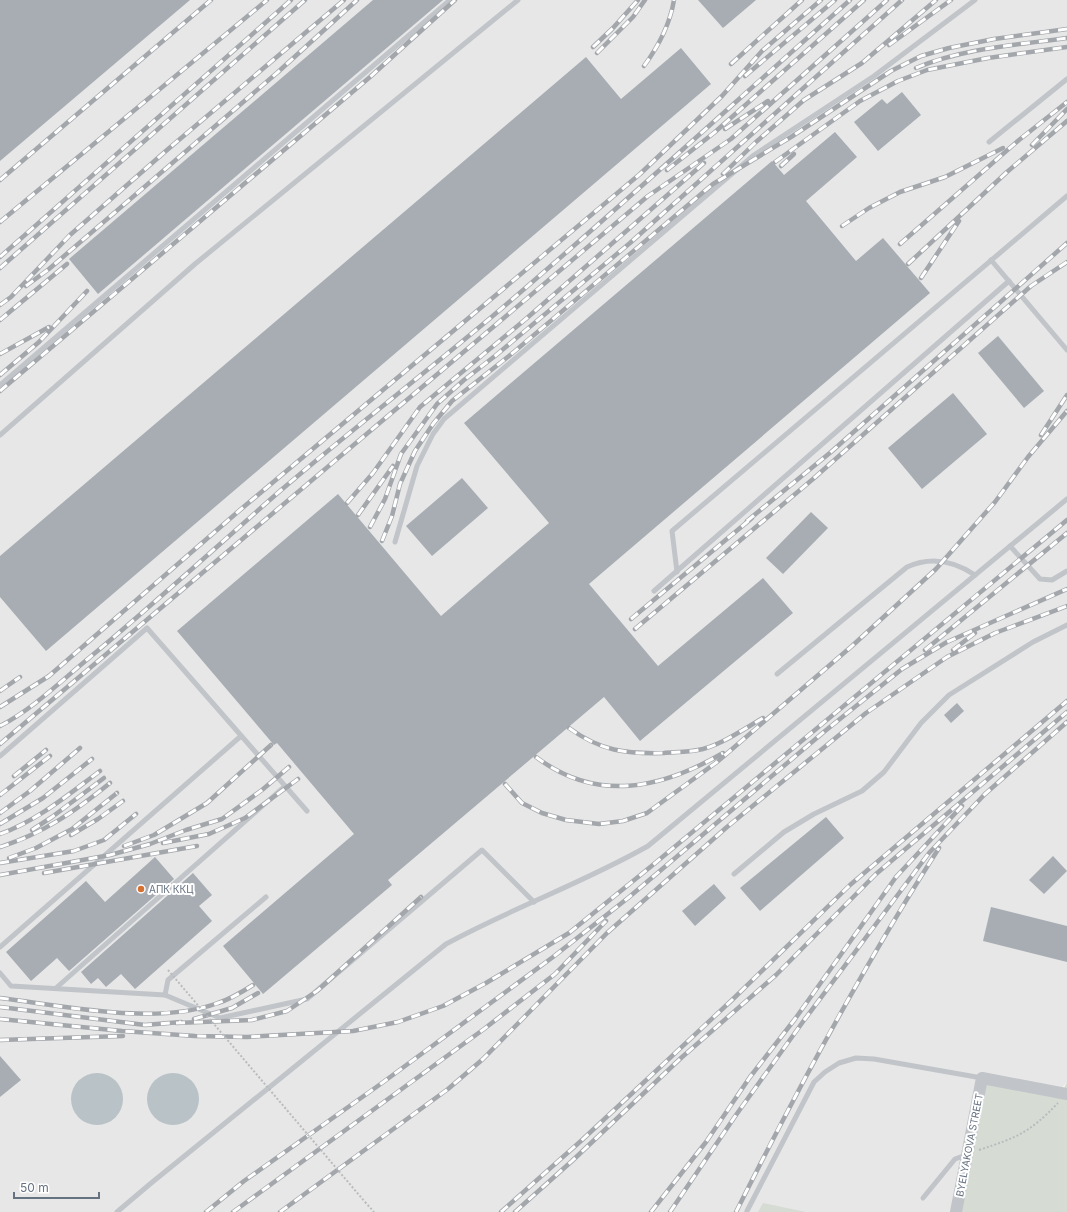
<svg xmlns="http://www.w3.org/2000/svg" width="1067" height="1212" font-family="Inter,sans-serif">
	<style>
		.built { fill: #e6e7e6 }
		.green { fill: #d6dcd4 }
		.water { fill: #b9c2c7 }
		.building { fill: #a8adb4 }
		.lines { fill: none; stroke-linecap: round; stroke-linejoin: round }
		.path { stroke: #b9bbbe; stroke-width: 2; stroke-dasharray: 2 2; stroke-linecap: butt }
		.service { stroke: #c1c4c8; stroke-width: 5 }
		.tertiary { stroke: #c1c4c8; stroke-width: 12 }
		.rail-casing { stroke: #a3a7ac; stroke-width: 4.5 }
		.rail { stroke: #fff; stroke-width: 3; stroke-dasharray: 9; stroke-linecap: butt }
		.path-bridge { stroke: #b9bbbe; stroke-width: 2; stroke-dasharray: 2 2; stroke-linecap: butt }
		.poi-dot { fill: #d57133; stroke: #fff; stroke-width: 1.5 }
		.labels { text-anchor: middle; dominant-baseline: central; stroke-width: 4; stroke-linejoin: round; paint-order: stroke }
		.poi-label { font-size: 10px; fill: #677281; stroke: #fff; text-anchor: start }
		.street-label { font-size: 10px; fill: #677281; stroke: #fff }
	</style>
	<rect width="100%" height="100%" fill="#f5f6f3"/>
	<polygon class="built" points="0,0 1067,0 1067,1082 952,1212 0,1212"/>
	<g class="green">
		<polygon points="979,1073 1064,1088 1067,1082 1067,1212 952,1212"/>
		<polygon points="763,1203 806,1212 758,1212"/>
	</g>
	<g class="water">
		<circle cx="173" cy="1099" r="26"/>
		<circle cx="97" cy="1099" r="26"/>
	</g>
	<g class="building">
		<polygon points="0,0 190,0 0,161"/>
		<polygon points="373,0 443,0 98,294 69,259"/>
		<polygon points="698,0 756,0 723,28"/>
		<polygon points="681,48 711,84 46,651 0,597 0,556 586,57 621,99"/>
		<polygon points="902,92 921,115 878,151 854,122 882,99 887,104"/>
		<polygon points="835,132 857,157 806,201 856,261 883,238 930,293 589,584 658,666 763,578 793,613 640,741 604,697 388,880 392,885 263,994 223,946 354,834 277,743 274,745 177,631 338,494 441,616 549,523 464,423 772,161 784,175"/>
		<polygon points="998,336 1044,391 1024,408 978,353"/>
		<polygon points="953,393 987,434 922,489 888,448"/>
		<polygon points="462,478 488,508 432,556 406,526"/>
		<polygon points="811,512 828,528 783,574 766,558"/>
		<polygon points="957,703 964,711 951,723 944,715"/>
		<polygon points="826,817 844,838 760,911 740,888"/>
		<polygon points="1053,856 1067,871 1044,894 1029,880"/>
		<polygon points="155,857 174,879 69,971 57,958 31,981 6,952 86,881 105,902"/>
		<polygon points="193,873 212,895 199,906 212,921 135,989 121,974 106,987 98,978 91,984 81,972"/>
		<polygon points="714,884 726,898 695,926 682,911"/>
		<polygon points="991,907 1067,926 1067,962 983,941"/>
		<polygon points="0,1056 21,1080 0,1097"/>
	</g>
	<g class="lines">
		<g class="path">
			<path d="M979,1150C1018,1137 1029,1133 1058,1103"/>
			<polyline points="365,1202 374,1212"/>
		</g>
		<g class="service">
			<polyline points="989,142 1067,79"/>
			<polyline points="991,260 1067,350"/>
			<polyline points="0,385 450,0"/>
			<polyline points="0,435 195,264 518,0"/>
			<polyline points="395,542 417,466 433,434 444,419 754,155 874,76 975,0"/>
			<polyline points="1010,546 1040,579 1052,580 1067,571"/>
			<polyline points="677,572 672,531 1067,196"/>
			<polyline points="654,591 1009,281"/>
			<path d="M777,674L907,567C931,556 954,561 975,575"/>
			<polyline points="0,756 147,628 307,811"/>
			<polyline points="734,874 784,832 814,814 862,791 884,772 921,723 949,695 1033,642 1067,625"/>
			<polyline points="0,947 241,736"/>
			<polyline points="0,973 11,986 165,995 220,1018 307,999 482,850 534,902"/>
			<polyline points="56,988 285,786"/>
			<polyline points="165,995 168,980 266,897"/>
			<polyline points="923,1198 955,1159 966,1155"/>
			<polyline points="747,1211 814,1082 825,1072 839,1063 856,1058 874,1059 982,1078"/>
			<path d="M117,1212L150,1184L446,944C512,908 583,883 648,846L1067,499"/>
		</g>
		<polyline class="tertiary" points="956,1212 982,1078 1067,1094"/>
		<g class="rail-casing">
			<g id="rail">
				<polyline points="889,45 951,0"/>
				<polyline points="593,47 613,28 638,0"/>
				<polyline points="597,53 633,17 645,0"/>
				<polyline points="731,64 802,0"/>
				<path d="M644,66C658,47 670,24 674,0"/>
				<path d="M916,68C964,48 1017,45 1067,38"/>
				<polyline points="745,76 835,0"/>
				<polyline points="725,129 768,101"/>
				<polyline points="1032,145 1067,109"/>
				<polyline points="775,162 860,101 898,81 927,70 988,58 1067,47"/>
				<polyline points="781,166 794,154"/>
				<polyline points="667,170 715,132 864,0"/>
				<polyline points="723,174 756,142 804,100 862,63 936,0"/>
				<polyline points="0,180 211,0"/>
				<polyline points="0,222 267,0"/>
				<polyline points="842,226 869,208 900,192 945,177 1003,148"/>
				<polyline points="900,244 1019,140 1067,102"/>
				<polyline points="0,257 291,0"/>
				<polyline points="908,264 1007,172 1067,121"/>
				<polyline points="0,268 305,0"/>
				<polyline points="921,278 959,221"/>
				<polyline points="26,286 49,269 278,72 357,0"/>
				<polyline points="0,305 11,297 70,235 167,150 344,0"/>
				<polyline points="0,320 67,264"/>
				<polyline points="0,354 49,327"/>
				<polyline points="0,375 39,342 87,291"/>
				<polyline points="0,391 370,77 455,0"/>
				<polyline points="1041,435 1067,395"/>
				<polyline points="347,503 373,473 420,407 527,318 704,163"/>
				<polyline points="358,515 393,466"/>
				<polyline points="747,521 831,452 1067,243"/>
				<polyline points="370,527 385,499 401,454 437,404 464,380 495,356 630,243 902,0"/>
				<polyline points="382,541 392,516 400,484 415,451 433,424 452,401 509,356 713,184 791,137 891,71 921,56 949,48 994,39 1067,29"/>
				<polyline points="631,619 752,518"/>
				<polyline points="635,629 813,479 1031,286 1067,262"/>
				<polyline points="925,650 1067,533"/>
				<polyline points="953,650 975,633"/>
				<polyline points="0,691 20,677"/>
				<polyline points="0,707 49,676 240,510 640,174 722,96 762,51 821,0"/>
				<path d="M0,726C33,709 61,681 89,658C154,604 216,547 280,491C352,429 428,371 501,309C619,208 734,103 850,0"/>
				<path d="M569,728C601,751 625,754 664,753C676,752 691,752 703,749C724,743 744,729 763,718"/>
				<polyline points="0,744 648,196 731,139 887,0"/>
				<path d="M536,757C597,803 661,789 723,753"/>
				<polyline points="14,776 46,750"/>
				<polyline points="505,784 522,803 542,813 566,820 599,824 623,821 647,813 717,762 852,646 936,569 995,502 1028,457 1067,411"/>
				<polyline points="0,795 50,756"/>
				<polyline points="0,813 30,791 80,748"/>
				<polyline points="0,824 43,798 92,759"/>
				<polyline points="32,830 52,817 104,778"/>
				<path d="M0,834C37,821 69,794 100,771"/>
				<polyline points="71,835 98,819 123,801"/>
				<polyline points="163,843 209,834 245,818 298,779"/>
				<polyline points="124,846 154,835 207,803 271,745"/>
				<path d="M0,847C44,833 74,812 110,783"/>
				<polyline points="9,858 36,848 72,829 117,793"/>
				<polyline points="0,863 74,851 104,840 136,814"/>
				<polyline points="44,873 197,846"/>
				<polyline points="0,875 110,855 150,844 186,830 222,819 262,790 289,767"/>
				<path d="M0,998C65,1006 156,1026 218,1003C231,999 242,992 253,985"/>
				<polyline points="0,1007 145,1025 181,1022"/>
				<polyline points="0,1019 122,1031 195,1036 247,1037 353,1031 398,1022 443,1006 486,983 569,933 654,864 1067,520"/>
				<polyline points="194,1019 232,1008 258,993"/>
				<polyline points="176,1023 252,1020 287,1011 317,991 421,897"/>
				<polyline points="0,1040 123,1036"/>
				<polyline points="206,1212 244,1181 382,1083 553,957 628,898 825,731 902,669 947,642 1067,589"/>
				<polyline points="233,1212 484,1029 555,974 606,921"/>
				<polyline points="280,1212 448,1089 483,1059 607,933 727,827 866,713 947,657 995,633 1067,606"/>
				<polyline points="501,1212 582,1140 732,1000 850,885 1067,701"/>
				<polyline points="515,1212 572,1161 681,1058 776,975 876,874 1067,712"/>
				<polyline points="651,1212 706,1142 750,1077 795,1019 896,877 962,806"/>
				<polyline points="670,1212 736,1115 802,1023 929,853 985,794 1067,722"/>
				<path d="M736,1212C798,1088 864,965 939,848"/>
			</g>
		</g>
		<use href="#rail" class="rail"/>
		<polyline class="path-bridge" points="168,970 365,1202"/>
	</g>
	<circle class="poi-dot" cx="141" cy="889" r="4"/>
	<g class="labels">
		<g class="poi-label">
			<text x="149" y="889">АПК ККЦ</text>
		</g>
		<g class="street-label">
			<text transform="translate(969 1145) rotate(-79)">BYELYAKOVA STREET</text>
		</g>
	</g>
	<path d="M14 1192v6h85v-6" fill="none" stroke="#677281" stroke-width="2"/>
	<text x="20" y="1192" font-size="12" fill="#677281" stroke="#ffffff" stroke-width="3" paint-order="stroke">50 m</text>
</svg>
